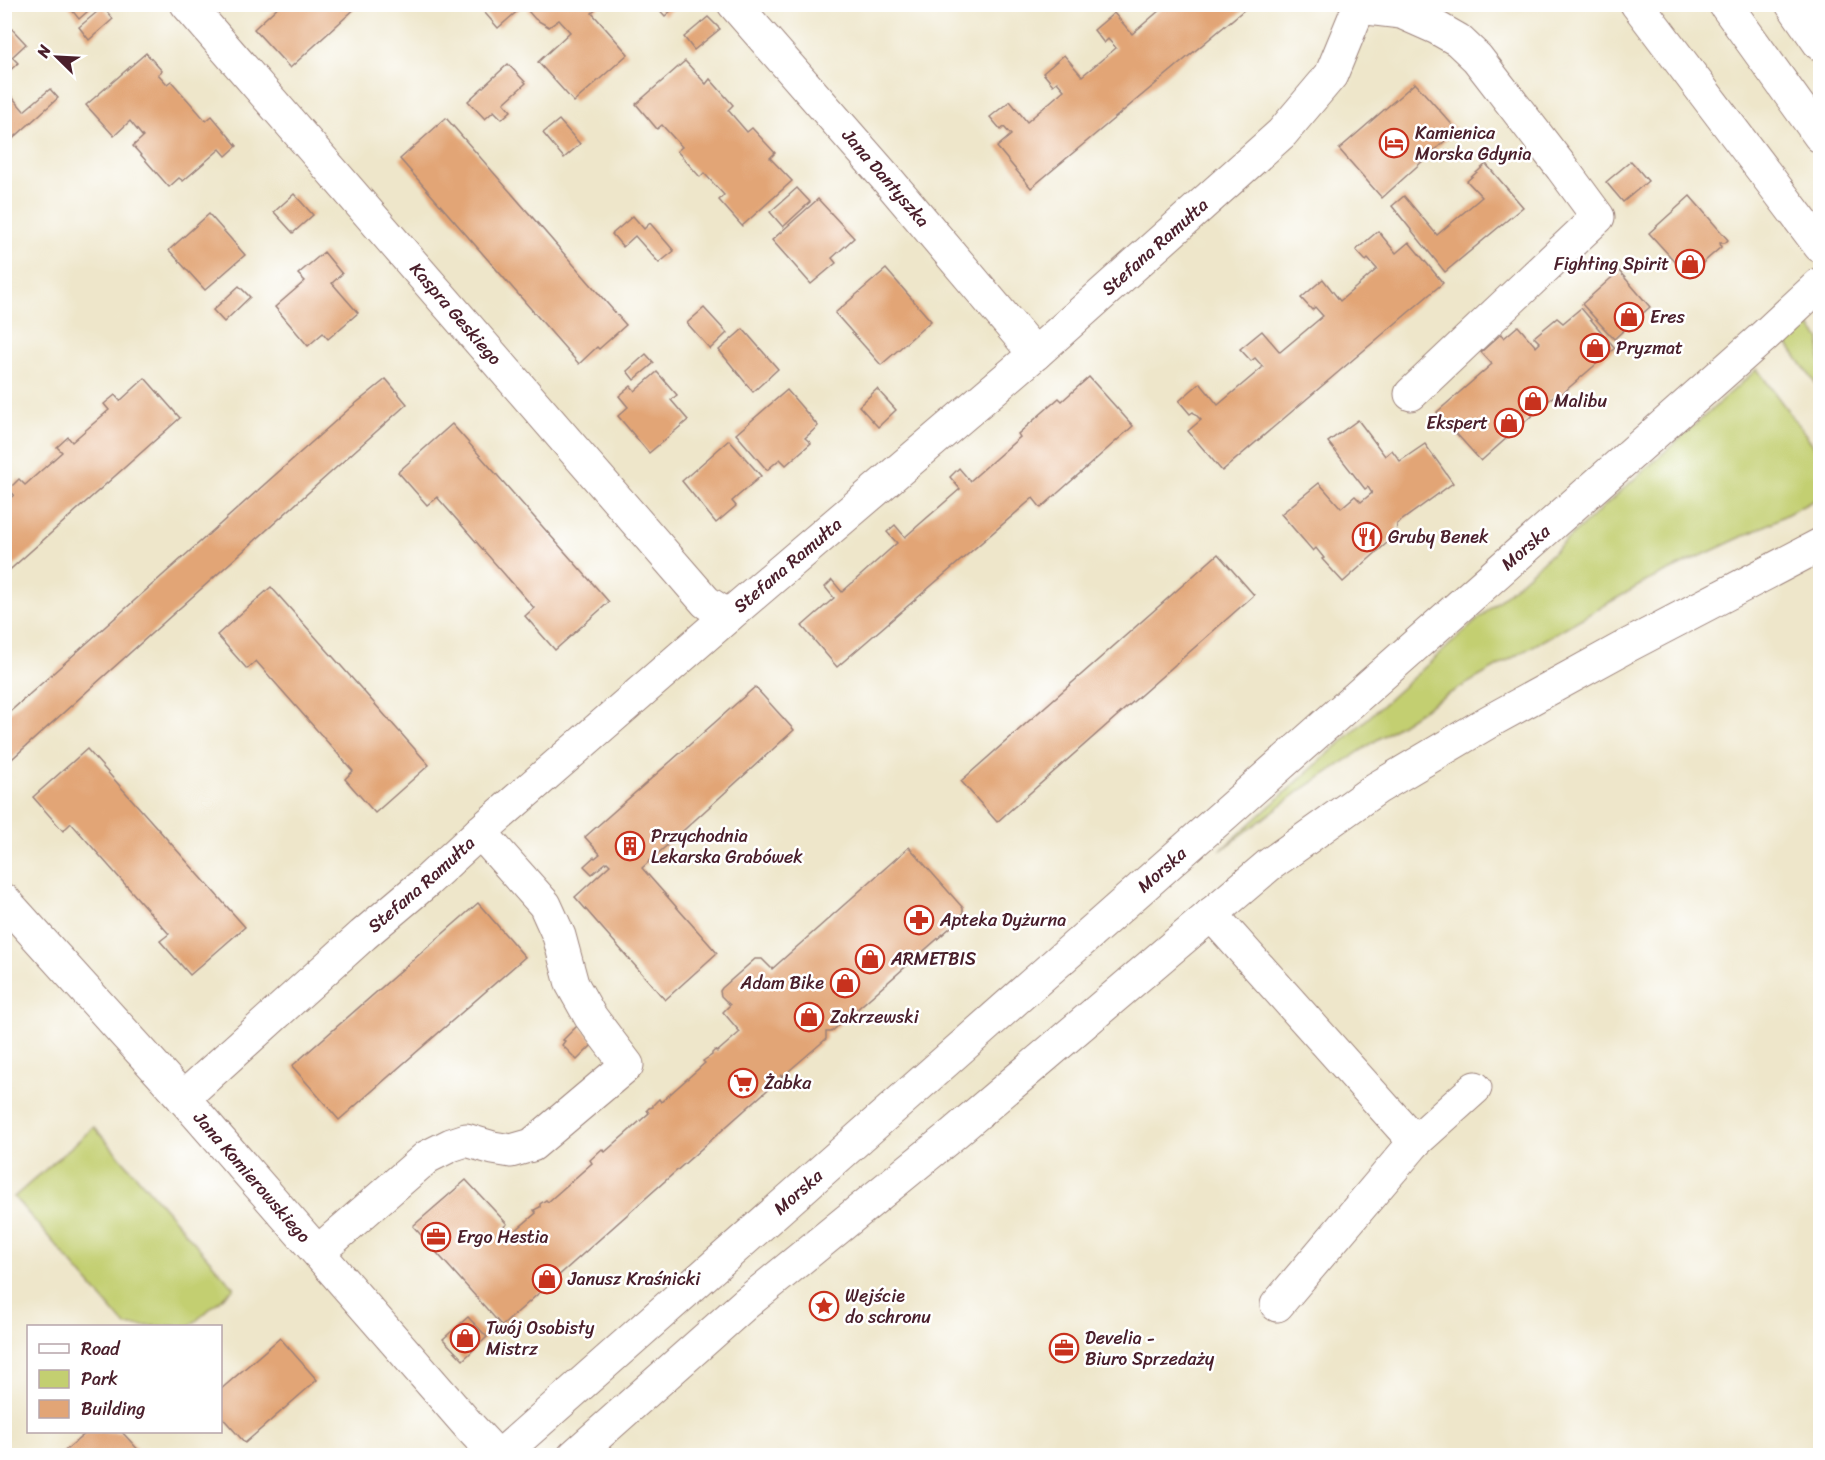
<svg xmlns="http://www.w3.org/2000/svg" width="1825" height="1460" font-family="Sriracha,sans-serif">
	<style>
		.green { fill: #c3cf71; stroke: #86774e; stroke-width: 1.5 }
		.building { fill: #e2a576 }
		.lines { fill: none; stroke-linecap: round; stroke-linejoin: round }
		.minor-casing { stroke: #9c827a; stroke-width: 35 }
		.major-casing { stroke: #9c827a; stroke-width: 35 }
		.highway-casing { stroke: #9c827a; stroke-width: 35 }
		.minor { stroke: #fff; stroke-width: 33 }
		.major { stroke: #fff; stroke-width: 33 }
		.highway { stroke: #fff; stroke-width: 33 }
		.labels { text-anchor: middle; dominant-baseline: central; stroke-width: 5; stroke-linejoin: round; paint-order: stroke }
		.poi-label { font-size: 18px; fill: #4a1f2b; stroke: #fff; text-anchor: start }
		.street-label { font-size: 18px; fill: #4a1f2b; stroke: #fff }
	</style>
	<rect width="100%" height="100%" fill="#fff"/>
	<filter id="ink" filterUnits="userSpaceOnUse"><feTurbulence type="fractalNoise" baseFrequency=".0167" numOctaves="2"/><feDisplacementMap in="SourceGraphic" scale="12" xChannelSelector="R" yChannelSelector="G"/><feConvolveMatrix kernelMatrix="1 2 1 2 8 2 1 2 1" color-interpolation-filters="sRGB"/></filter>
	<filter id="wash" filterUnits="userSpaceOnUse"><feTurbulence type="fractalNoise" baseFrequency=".008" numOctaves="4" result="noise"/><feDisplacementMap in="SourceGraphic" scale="24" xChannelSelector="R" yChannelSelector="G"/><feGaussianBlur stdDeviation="1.35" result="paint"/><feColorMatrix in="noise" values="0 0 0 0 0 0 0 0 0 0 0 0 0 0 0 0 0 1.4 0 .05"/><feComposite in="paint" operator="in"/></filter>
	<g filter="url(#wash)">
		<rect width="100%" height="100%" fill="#eee6ca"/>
		<g class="green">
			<polygon points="1807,323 1820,339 1820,390 1785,341"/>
			<polygon points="1757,369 1820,454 1820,497 1763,527 1647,581 1433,703 1304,788 1220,851"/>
			<polygon points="94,1127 234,1288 190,1326 126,1326 14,1197"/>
		</g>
		<g id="blocks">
			<g class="building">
				<polygon points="67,4 96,4 79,19"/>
				<polygon points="281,4 360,4 290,68 254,29"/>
				<polygon points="481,4 523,4 522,7 498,28 479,6"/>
				<polygon points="532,4 602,4 592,13 628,54 574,102 538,62 570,32 559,20 549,27 535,19 528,11"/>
				<polygon points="658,4 679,4 665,16 656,6"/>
				<polygon points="1167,4 1251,4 1031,188 997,147 1011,135 1004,127 1001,130 990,117 1010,101 1027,122 1064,90 1057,82 1053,85 1043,73 1064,55 1082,76 1116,48 1108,39 1104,43 1094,30 1114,13 1132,34"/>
				<polygon points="103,7 113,19 89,40 79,27"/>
				<polygon points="708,17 720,29 694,50 684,37"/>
				<polygon points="12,29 26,44 12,57 18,63 4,76 4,35"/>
				<polygon points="146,53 162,71 158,74 167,84 171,81 206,121 212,116 237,146 226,156 220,149 183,181 179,178 169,187 133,146 143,137 130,121 114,136 86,105"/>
				<polygon points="685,61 706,84 710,79 733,105 728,110 747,132 752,128 775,153 770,158 792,181 742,226 719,200 724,195 704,173 700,177 677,151 682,147 662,125 657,129 636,104"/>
				<polygon points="508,64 526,83 504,103 511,111 502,119 494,111 485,119 468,101"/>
				<polygon points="1415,83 1457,130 1382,198 1339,149"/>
				<polygon points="50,89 58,98 8,143 4,140 4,93 7,91 24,111"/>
				<polygon points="446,118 626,325 599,349 597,347 579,364 400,159"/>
				<polygon points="559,120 580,144 564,158 543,133"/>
				<polygon points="1631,161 1648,181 1623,202 1606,182"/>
				<polygon points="1486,164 1523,207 1445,272 1392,206 1404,196 1437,235 1482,197 1467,181"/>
				<polygon points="797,188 810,202 783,227 770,212"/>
				<polygon points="294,194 313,215 293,233 274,212"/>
				<polygon points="1690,196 1728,240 1725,243 1720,243 1721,247 1688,276 1649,233"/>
				<polygon points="818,199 854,238 832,258 836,263 811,284 772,240"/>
				<polygon points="209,214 245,255 205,290 169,250"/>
				<polygon points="633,216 644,229 650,223 674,251 659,263 635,236 623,247 612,234"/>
				<polygon points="1378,231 1396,253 1409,242 1443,283 1222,471 1188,431 1201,420 1193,412 1190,414 1179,401 1200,383 1218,405 1263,367 1255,358 1251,361 1240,349 1262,331 1280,352 1323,316 1315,307 1312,310 1301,298 1323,279 1340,301 1377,269 1368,259 1366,261 1356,250"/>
				<polygon points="324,252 342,274 332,283 358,313 328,339 323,333 308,346 275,307 305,281 298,274"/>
				<polygon points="886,269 931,321 881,365 835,313"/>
				<polygon points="1619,271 1650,307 1614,339 1582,304"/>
				<polygon points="239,286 250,297 224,322 213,310"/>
				<polygon points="704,308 727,333 710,349 687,323"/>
				<polygon points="1581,308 1615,348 1557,398 1555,395 1481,461 1437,412 1492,364 1481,352 1501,334 1504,338 1518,326 1536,347 1540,343 1534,337 1557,318 1563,323"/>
				<polygon points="743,329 778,369 753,392 719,350"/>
				<polygon points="646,354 654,363 634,380 627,371"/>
				<polygon points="657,372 677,395 671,400 688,420 649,453 618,416 628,407 619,396 631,386 635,391"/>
				<polygon points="1089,377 1133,426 1041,508 1033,498 837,667 802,626 834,598 825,587 832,580 842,592 897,543 887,532 895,525 905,537 960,489 950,477 959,468 970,481 1020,437 1018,434 1059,398 1062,401"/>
				<polygon points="145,378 180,418 4,575 4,503 14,495 9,489 19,479 25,485 62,452 57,447 68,437 72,442 109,410 104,404 115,395 120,401"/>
				<polygon points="386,379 407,404 4,766 4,717 349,409"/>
				<polygon points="877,389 896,410 878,427 859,406"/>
				<polygon points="787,390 818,426 805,438 811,443 786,465 780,459 767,470 736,434"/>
				<polygon points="1358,420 1385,456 1392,450 1400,461 1425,444 1453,483 1397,524 1396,535 1343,582 1322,559 1324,558 1316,548 1313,551 1281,514 1319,483 1341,508 1355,496 1361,502 1372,493 1368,487 1365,489 1328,442"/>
				<polygon points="452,424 609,602 555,650 525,616 534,608 437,497 427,505 398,472"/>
				<polygon points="729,440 761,476 732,501 736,506 716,523 682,481"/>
				<polygon points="1218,554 1254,595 997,822 961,781"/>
				<polygon points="271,587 429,765 375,813 345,779 353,771 256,661 247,669 217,635"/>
				<polygon points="755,687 794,730 642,868 717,953 665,1000 575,897 610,865 607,862 592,874 584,866 594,857 595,858 600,854 585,837"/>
				<polygon points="87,749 245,927 190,975 160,941 169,934 71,823 63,831 33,797"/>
				<polygon points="909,847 963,908 963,913 959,920 831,1032 826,1032 826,1039 783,1076 780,1075 782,1077 502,1326 413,1226 466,1180 507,1224 501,1229 508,1237 536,1213 534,1210 540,1207 540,1204 546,1200 548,1202 592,1163 590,1160 602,1149 605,1152 649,1113 647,1110 649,1108 653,1107 653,1105 659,1099 661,1102 705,1063 703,1061 712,1055 712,1053 715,1050 717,1052 740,1032 723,1012 730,1005 721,996 720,991 722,988 755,959 762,959 772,969"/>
				<polygon points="478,903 525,957 339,1120 292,1066"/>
				<polygon points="578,1025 595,1042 577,1060 562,1045 565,1041 563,1040"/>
				<polygon points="468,1317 487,1337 463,1360 443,1339"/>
				<polygon points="280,1338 317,1380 245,1443 220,1415 220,1390"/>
				<polygon points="87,1432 122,1432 143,1455 60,1455"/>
			</g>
		</g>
	</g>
	<g filter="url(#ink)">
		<use href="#blocks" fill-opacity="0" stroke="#9c827a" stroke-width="1.5"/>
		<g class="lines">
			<g class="minor-casing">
				<g id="minor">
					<path id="s1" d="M187,4L706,602L728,616"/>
					<path id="s2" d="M734,4L887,179L1035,354"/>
					<path id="s3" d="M4,900L183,1098L469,1426L497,1456"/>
					<polyline points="1211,914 1415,1142 1475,1088"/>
					<path id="s4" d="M183,1098L363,935L427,881L480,832L728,616L1035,354L1282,133L1331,75L1359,7L1401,12L1437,28L1458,40L1477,58L1562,168L1598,217L1411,394"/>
					<polyline points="318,1252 427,1157 451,1145 466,1140 493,1148 511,1151 532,1145 627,1065 590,1016 572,984 559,936 545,905 480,832"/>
					<polyline points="1277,1305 1415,1142"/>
				</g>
			</g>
			<g class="major-casing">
				<g id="major">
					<path id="s5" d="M500,1456L1761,339L1820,284"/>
					<polyline points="574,1456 745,1304 952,1135 1269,865 1377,788 1490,721 1625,647 1820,545"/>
				</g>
			</g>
			<g class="highway-casing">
				<g id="highway">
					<polyline points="1637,4 1820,246"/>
					<polyline points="1725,4 1820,136"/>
					<polyline points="1792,4 1820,44"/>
				</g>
			</g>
			<use href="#minor" class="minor"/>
			<use href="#major" class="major"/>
			<use href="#highway" class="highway"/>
		</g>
	</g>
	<defs>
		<g id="hotel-ring" transform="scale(1.5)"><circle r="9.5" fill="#fff" stroke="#c8321e" stroke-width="1.5"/><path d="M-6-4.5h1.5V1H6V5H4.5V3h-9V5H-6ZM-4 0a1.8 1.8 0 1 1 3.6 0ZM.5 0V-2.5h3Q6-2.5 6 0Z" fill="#c8321e"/></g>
		<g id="shop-ring" transform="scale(1.5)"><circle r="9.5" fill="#fff" stroke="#c8321e" stroke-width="1.5"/><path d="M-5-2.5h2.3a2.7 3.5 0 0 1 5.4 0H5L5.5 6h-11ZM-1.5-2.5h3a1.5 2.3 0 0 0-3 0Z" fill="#c8321e"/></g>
		<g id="restaurant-ring" transform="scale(1.5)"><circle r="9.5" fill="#fff" stroke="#c8321e" stroke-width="1.5"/><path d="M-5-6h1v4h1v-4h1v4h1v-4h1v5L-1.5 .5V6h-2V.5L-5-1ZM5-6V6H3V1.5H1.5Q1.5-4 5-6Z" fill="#c8321e"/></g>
		<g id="building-ring" transform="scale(1.5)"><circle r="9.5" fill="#fff" stroke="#c8321e" stroke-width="1.5"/><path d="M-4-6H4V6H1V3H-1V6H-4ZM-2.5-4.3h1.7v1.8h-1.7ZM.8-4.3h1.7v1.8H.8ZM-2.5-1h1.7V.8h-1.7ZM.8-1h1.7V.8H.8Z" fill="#c8321e"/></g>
		<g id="pharmacy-ring" transform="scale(1.5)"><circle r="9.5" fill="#fff" stroke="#c8321e" stroke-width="1.5"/><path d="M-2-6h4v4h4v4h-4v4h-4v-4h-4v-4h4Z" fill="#c8321e"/></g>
		<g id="supermarket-ring" transform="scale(1.5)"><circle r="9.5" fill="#fff" stroke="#c8321e" stroke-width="1.5"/><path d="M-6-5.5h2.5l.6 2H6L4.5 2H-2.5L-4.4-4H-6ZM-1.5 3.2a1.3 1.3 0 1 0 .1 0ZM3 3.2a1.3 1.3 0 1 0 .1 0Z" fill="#c8321e"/></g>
		<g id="office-ring" transform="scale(1.5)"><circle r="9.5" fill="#fff" stroke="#c8321e" stroke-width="1.5"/><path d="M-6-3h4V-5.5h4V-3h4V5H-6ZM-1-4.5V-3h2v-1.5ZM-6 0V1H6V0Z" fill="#c8321e"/></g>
		<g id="sight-ring" transform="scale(1.5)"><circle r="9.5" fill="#fff" stroke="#c8321e" stroke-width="1.5"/><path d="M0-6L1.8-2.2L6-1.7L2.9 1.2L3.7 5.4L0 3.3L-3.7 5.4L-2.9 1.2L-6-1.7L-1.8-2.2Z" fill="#c8321e"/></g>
	</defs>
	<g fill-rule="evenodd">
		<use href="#hotel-ring" x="1394" y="143"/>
		<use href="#shop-ring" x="1690" y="264"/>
		<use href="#shop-ring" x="1629" y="317"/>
		<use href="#shop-ring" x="1595" y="348"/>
		<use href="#shop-ring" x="1533" y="401"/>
		<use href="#shop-ring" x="1509" y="423"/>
		<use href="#restaurant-ring" x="1367" y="537"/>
		<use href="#building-ring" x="630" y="846"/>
		<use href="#pharmacy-ring" x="919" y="920"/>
		<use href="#shop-ring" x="870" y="959"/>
		<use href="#shop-ring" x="845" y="983"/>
		<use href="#shop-ring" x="809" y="1017"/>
		<use href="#supermarket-ring" x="743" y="1083"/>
		<use href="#office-ring" x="436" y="1237"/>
		<use href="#shop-ring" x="547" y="1279"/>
		<use href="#sight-ring" x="824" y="1306"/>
		<use href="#shop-ring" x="465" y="1338"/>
		<use href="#office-ring" x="1064" y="1348"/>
	</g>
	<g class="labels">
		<g class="poi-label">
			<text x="1415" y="133">Kamienica<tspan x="1415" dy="21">Morska Gdynia</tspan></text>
			<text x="1669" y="264" text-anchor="end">Fighting Spirit</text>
			<text x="1650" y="317">Eres</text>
			<text x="1616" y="348">Pryzmat</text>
			<text x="1554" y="401">Malibu</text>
			<text x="1488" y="423" text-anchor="end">Ekspert</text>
			<text x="1388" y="537">Gruby Benek</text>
			<text x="651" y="836">Przychodnia<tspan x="651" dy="21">Lekarska Grabówek</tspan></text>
			<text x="940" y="920">Apteka Dyżurna</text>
			<text x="891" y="959">ARMETBIS</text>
			<text x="824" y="983" text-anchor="end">Adam Bike</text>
			<text x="830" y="1017">Zakrzewski</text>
			<text x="764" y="1083">Żabka</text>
			<text x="457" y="1237">Ergo Hestia</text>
			<text x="568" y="1279">Janusz Kraśnicki</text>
			<text x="845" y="1296">Wejście<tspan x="845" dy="21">do schronu</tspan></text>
			<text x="486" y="1328">Twój Osobisty<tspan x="486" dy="21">Mistrz</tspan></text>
			<text x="1085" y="1338">Develia -<tspan x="1085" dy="21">Biuro Sprzedaży</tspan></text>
		</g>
		<g class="street-label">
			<text stroke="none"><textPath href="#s2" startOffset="231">Jana Dantyszka</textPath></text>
			<text stroke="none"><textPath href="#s4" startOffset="1292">Stefana Ramułta</textPath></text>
			<text stroke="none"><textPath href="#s1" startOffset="410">Kaspra Geskiego</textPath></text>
			<text stroke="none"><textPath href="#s5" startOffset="1370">Morska</textPath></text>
			<text stroke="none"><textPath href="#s4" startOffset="806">Stefana Ramułta</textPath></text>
			<text stroke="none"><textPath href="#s5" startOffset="884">Morska</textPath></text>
			<text stroke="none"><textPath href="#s4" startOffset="320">Stefana Ramułta</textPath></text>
			<text stroke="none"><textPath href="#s3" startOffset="372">Jana Komierowskiego</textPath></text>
			<text stroke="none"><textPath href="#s5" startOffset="398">Morska</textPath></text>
		</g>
	</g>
	<rect width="1825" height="1460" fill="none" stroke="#fff" stroke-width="24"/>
	<rect x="27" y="1325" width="195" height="108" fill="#ffffff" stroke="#b7a5aa" stroke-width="1.5"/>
	<rect x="39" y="1344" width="30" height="9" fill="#ffffff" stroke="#b7a5aa" stroke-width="1.5"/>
	<text x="81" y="1355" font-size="18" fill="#4a1f2b">Road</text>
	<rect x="39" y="1370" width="30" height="18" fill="#c3cf71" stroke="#b7a5aa" stroke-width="1.5"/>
	<text x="81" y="1385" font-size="18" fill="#4a1f2b">Park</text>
	<rect x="39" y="1400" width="30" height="18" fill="#e2a576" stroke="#b7a5aa" stroke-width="1.5"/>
	<text x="81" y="1415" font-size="18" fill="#4a1f2b">Building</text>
	<g transform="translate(57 57) rotate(294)" stroke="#ffffff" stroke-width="4.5" paint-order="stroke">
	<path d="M0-4.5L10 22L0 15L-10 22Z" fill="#4a1f2b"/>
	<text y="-9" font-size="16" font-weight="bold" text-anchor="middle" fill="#4a1f2b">N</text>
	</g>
</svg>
